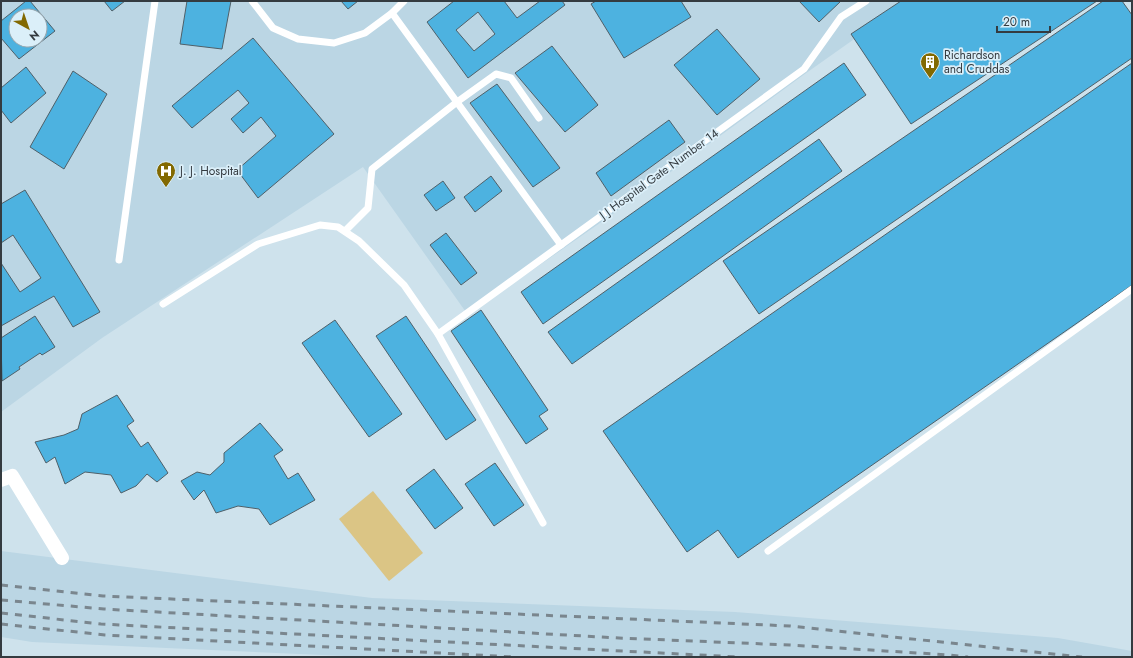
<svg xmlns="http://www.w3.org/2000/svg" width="1133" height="658" font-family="Jost,sans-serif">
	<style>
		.built { fill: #bbd6e4; fill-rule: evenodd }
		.green { fill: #dbc585 }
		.building { fill: #4db2e0; stroke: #4f6069; fill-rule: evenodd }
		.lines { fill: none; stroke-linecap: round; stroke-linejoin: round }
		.service { stroke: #fff; stroke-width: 7 }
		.minor { stroke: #fff; stroke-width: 14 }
		.rail { stroke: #7a868e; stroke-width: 3; stroke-dasharray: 7 7; stroke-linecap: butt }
		.labels { text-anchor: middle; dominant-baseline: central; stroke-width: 3.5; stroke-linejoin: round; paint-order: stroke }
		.poi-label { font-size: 12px; fill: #343b40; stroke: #dbeff9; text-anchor: start }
		.street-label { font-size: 12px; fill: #343b40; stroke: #dbeff9 }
	</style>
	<rect width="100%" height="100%" fill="#cee2ec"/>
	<g class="built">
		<path d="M1,1H908L802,76L620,209L468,315L363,167L102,338L1,412ZM16,16H40V40H16Z"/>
		<polygon points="1,551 372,598 735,612 1058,638 1132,651 1132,657 367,657 32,642 1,637"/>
	</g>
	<polygon class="green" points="373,491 423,553 389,581 339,519"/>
	<g class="building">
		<path d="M26,1H30L55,31L19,59L1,38V21ZM16,16H40V40H16Z"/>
		<polygon points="104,1 125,1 112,11"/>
		<polygon points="187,1 231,1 222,49 180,44"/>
		<polygon points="341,1 358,1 348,9"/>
		<path d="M454,1H504L517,18L540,1H562L565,5L468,78L427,22ZM478,12L495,34L474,51L456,30Z"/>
		<polygon points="596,1 681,1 691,17 624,58 591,4"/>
		<polygon points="799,1 841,1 819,22"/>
		<polygon points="901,1 1097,1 911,124 851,34"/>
		<polygon points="1103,1 1122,1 1132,15 1132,58 759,314 723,261"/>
		<polygon points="717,29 760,79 717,115 674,65"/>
		<polygon points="253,38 334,134 258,198 237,170 276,136 261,117 243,133 231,119 249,103 238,90 192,128 172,106"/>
		<polygon points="552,46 598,105 565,132 515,73"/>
		<polygon points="844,63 866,95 543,324 521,292"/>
		<polygon points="1132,63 1132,285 738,558 718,530 687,552 603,431"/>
		<polygon points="26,67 46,93 11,123 1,110 1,88"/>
		<polygon points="73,71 107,94 64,169 30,147"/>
		<polygon points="497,84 560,168 533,187 470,103"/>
		<polygon points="669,120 685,142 611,196 596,173"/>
		<polygon points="819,139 842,171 572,364 548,332"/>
		<polygon points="491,176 502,191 475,212 464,197"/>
		<polygon points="443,181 455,198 436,211 424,195"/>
		<polygon points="25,190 100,312 73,327 54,296 1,326 1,263 20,292 41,278 13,235 1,243 1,204"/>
		<polygon points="446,233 477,273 461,285 430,245"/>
		<polygon points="481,310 548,410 539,416 548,429 526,444 451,331"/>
		<polygon points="35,316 55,347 42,355 40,353 19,367 20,369 2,381 1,338"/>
		<polygon points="406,316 476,420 446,440 376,336"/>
		<polygon points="335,320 402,414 369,437 302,343"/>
		<polygon points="117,395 134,421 127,426 141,447 148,442 168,473 157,482 147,474 136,486 121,493 111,475 85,472 65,484 55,457 46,463 35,442 64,435 78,429 82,414"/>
		<polygon points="260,423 283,450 274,456 288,479 298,473 315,500 270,525 259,509 238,506 216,513 204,490 194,500 181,481 197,472 210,475 224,462 224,453"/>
		<polygon points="495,463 524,505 494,526 465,484"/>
		<polygon points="434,469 463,508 435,529 406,490"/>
	</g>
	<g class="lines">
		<g class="service">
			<polyline points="252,1 273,28 298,39 334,43 365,33 392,13 404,1"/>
			<polyline points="392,13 561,245"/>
			<polyline points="345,231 368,208 372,169 457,102 496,74 511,78 539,118"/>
			<polyline points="119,260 155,1"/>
			<polyline points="163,304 258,244 320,225 338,227 359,241 404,285 438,334 543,523"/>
			<polyline points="438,334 804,69 841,17 866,1"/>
			<polyline points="768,551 1132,289"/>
		</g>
		<polyline class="minor" points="1,480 12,476 62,558"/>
		<g class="rail">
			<polyline points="1,585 103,596 790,626 1082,657"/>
			<polyline points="1,600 104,609 619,638 790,645 950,655 968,657"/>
			<polyline points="1,613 101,624 738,657"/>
			<polyline points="1,624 105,635 515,657"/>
		</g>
	</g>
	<defs>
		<g id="building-pin" transform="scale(1)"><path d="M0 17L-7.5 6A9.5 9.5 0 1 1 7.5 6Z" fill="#826901" stroke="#dbeff9"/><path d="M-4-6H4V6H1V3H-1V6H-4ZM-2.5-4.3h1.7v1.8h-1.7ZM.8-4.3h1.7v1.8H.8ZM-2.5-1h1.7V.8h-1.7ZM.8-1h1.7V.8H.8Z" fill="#fff"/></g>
		<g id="hospital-pin" transform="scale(1)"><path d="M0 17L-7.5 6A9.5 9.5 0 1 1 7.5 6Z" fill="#826901" stroke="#dbeff9"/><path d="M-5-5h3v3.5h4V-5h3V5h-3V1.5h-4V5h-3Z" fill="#fff"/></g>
	</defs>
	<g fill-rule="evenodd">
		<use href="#building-pin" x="930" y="62"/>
		<use href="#hospital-pin" x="166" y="171"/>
	</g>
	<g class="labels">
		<g class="poi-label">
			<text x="944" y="55">Richardson<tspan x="944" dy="14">and Cruddas</tspan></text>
			<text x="180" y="171">J. J. Hospital</text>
		</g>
		<g class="street-label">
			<text transform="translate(659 174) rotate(-36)">J J Hospital Gate Number 14</text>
		</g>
	</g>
	<rect width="1133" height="658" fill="none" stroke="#343b40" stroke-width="4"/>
	<g transform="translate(28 28) rotate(140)"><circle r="19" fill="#dbeff9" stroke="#98a7af"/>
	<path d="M0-3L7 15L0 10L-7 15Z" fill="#826901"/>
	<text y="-6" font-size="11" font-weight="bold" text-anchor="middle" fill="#343b40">N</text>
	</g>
	<path d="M997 26v6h53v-6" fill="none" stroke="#343b40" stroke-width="2"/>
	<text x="1003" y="26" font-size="12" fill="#343b40" stroke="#dbeff9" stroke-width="3" paint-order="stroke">20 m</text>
</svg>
